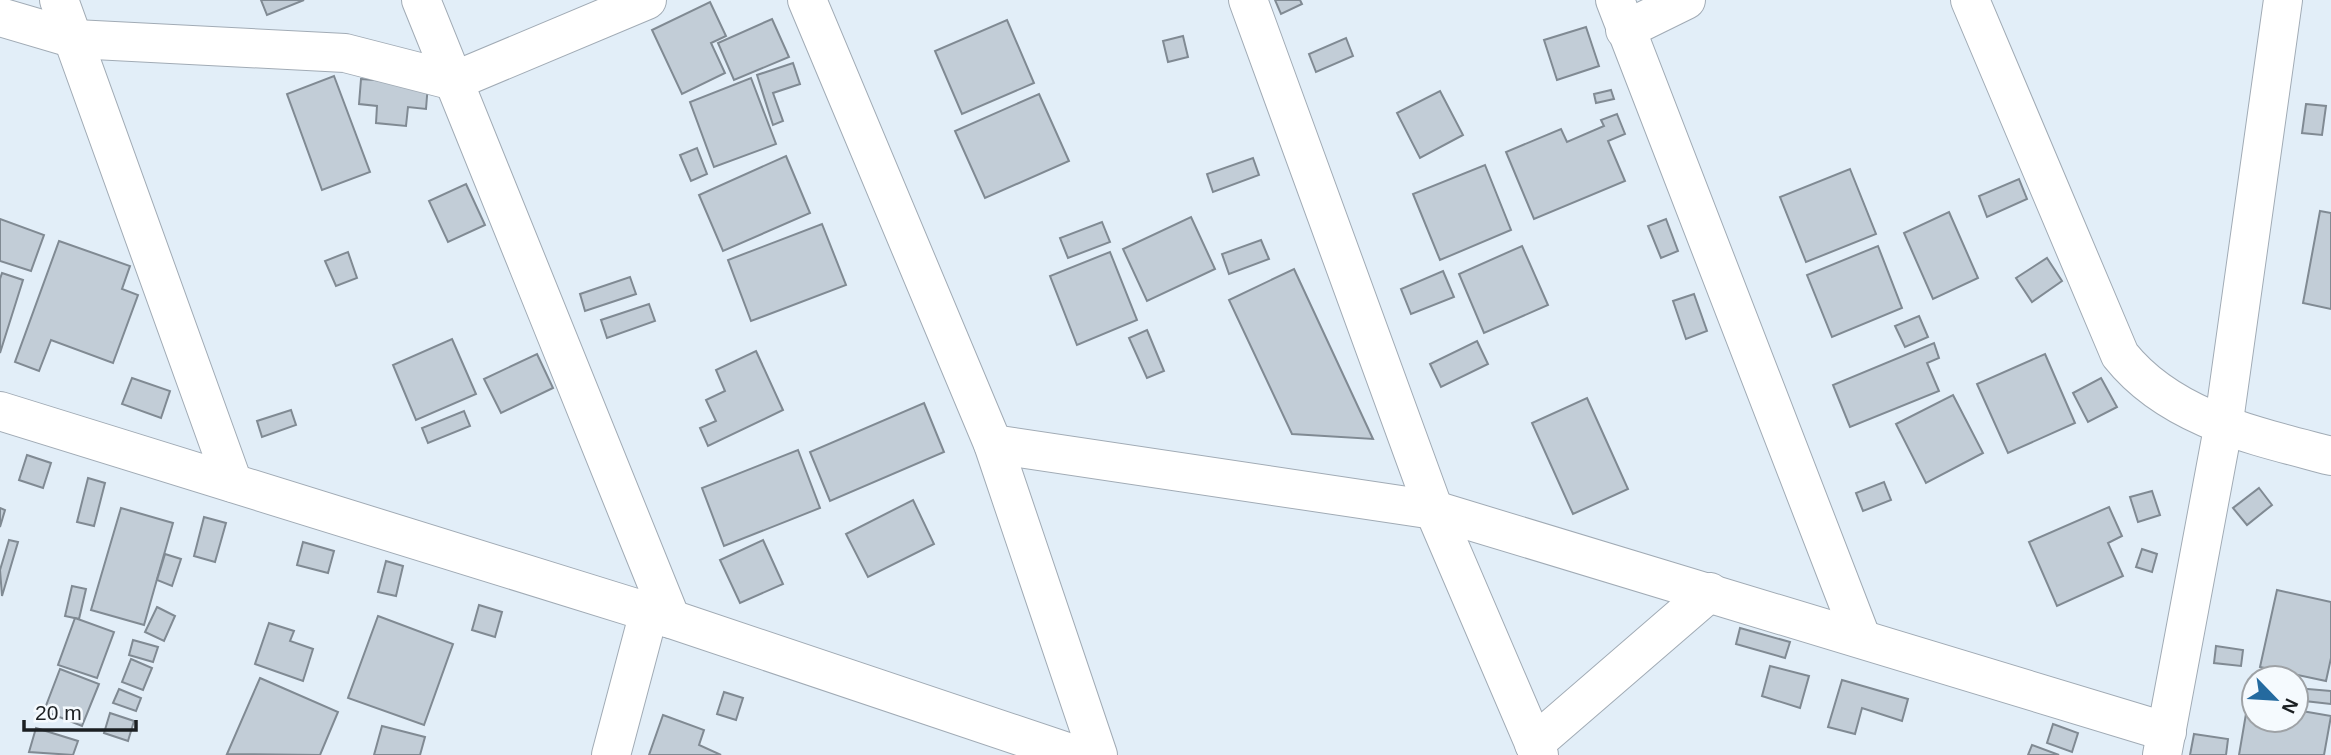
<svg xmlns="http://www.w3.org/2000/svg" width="2331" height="755" font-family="Helvetica,sans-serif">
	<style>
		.building { fill: #c2cdd7; stroke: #808a93; stroke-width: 2 }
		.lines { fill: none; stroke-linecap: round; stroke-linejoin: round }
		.minor-casing { stroke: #a1abb5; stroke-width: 40 }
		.minor { stroke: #fff; stroke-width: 38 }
	</style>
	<rect width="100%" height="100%" fill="#e2eef8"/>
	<g class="building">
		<polygon points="261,0 304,0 267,15"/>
		<polygon points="1275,0 1300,0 1302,4 1281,14"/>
		<polygon points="710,2 726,36 711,43 725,73 682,94 652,30"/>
		<polygon points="772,19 789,57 734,80 718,43"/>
		<polygon points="1007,20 1034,83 962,114 935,51"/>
		<polygon points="1586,27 1599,66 1557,80 1544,40"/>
		<polygon points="1183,36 1188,57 1168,62 1163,41"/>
		<polygon points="1346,38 1353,56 1316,72 1309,54"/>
		<polygon points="793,63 800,84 773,93 783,121 773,125 757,75"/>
		<polygon points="334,76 370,172 322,190 287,94"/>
		<polygon points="751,78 776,144 714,167 690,102"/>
		<polygon points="361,79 428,84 426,109 408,107 406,126 376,123 377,106 359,104"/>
		<polygon points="1611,90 1614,99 1596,103 1594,94"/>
		<polygon points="1440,91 1463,135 1420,158 1397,113"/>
		<polygon points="1039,94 1069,161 985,198 955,131"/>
		<polygon points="2306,104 2326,106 2322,135 2302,133"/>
		<polygon points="1617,114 1625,134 1608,141 1625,181 1534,219 1506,152 1561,129 1567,142 1604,126 1601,120"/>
		<polygon points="697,148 707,174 691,181 680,155"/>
		<polygon points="786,156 810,213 723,251 699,195"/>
		<polygon points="1253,158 1259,175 1213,192 1207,174"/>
		<polygon points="1485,165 1511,230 1440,260 1413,194"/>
		<polygon points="1850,169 1876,234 1806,262 1780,197"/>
		<polygon points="2019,179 2027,199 1987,217 1979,196"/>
		<polygon points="466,184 485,225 448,242 429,201"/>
		<polygon points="2320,211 2331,213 2331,309 2303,303"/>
		<polygon points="1949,212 1978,278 1933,299 1904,233"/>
		<polygon points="1191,217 1215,269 1147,301 1123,249"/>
		<polygon points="0,219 44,235 31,271 0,261"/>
		<polygon points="1666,219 1678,251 1661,258 1648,226"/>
		<polygon points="1102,222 1110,242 1068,258 1060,238"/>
		<polygon points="822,224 846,285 751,321 728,260"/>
		<polygon points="1261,240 1269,259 1229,274 1222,254"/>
		<polygon points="59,241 130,266 122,289 138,295 113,363 51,340 39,371 15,362"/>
		<polygon points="1522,246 1548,305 1484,333 1459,274"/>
		<polygon points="1878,246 1902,308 1832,337 1807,275"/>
		<polygon points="348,252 357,278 336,286 325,261"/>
		<polygon points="1110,252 1137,320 1077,345 1050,276"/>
		<polygon points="2047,258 2062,281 2032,302 2016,278"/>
		<polygon points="1294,269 1373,439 1292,434 1229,300"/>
		<polygon points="1443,271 1454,297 1411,314 1401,289"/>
		<polygon points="2,273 23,280 0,353 0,279"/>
		<polygon points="630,277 636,294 585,311 580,294"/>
		<polygon points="1694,294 1707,331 1686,339 1673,301"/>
		<polygon points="649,304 655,321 607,338 601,320"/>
		<polygon points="1919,316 1928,337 1905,347 1895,326"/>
		<polygon points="1147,330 1164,371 1147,378 1129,338"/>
		<polygon points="452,339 476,394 416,420 393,365"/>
		<polygon points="1477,341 1488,364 1441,387 1430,364"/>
		<polygon points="1934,343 1939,358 1927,363 1939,391 1850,427 1833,385"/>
		<polygon points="756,351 783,410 708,446 700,428 716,421 706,400 725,391 716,370"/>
		<polygon points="537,354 553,388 501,413 484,379"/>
		<polygon points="2045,354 2075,423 2008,453 1977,384"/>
		<polygon points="132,378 170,391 161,418 122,404"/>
		<polygon points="2101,378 2117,407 2088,422 2073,393"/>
		<polygon points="1953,395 1983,453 1926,483 1896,424"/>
		<polygon points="1587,398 1628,489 1573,514 1532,423"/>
		<polygon points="924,403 944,452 830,501 810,452"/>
		<polygon points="291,410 296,425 262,437 257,421"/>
		<polygon points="464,411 470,426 428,443 422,428"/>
		<polygon points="798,450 820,508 724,546 702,488"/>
		<polygon points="27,455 51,463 43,488 19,480"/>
		<polygon points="88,478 105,483 94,526 77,522"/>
		<polygon points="1884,482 1891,500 1863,511 1856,493"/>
		<polygon points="2259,488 2272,505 2247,525 2233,508"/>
		<polygon points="2152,491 2160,515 2138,522 2130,497"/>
		<polygon points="913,500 934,544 868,577 846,534"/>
		<polygon points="2109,507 2122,536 2108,543 2123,576 2057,606 2029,542"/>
		<polygon points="0,508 5,510 0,527"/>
		<polygon points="121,508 173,523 144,625 91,610"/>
		<polygon points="204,517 226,523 215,562 194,556"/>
		<polygon points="9,540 18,542 2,596 0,570"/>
		<polygon points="763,540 783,584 740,603 720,560"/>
		<polygon points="303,542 334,551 328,573 297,565"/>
		<polygon points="2142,549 2157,554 2152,572 2136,567"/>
		<polygon points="165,554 181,559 172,586 157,580"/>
		<polygon points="386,561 403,566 396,596 378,592"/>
		<polygon points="72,586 86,589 79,619 65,616"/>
		<polygon points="2277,590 2331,602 2331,658 2326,681 2260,667"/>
		<polygon points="479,605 502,612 495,637 472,630"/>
		<polygon points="157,607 175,616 164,641 145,632"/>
		<polygon points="378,616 453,644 424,725 348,698"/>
		<polygon points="75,618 114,632 97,678 58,665"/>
		<polygon points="269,623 294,631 290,641 313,649 303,681 255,664"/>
		<polygon points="1740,628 1790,642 1785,658 1736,644"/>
		<polygon points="133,640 158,647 153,662 129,655"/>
		<polygon points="2216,646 2243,650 2241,666 2214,663"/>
		<polygon points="131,659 152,668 143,690 122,682"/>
		<polygon points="1770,666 1809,676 1800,708 1762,696"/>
		<polygon points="60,669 99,684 82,726 44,711"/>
		<polygon points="260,678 338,712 320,755 227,754"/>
		<polygon points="1842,680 1908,699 1902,721 1862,708 1855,734 1828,727"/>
		<polygon points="2296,688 2331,691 2331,704 2296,700"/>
		<polygon points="119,689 141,698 136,711 113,703"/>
		<polygon points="724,692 743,698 736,720 717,714"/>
		<polygon points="2248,702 2254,703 2254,720 2296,720 2296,710 2331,716 2324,755 2239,755"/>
		<polygon points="110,713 134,721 128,741 104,733"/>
		<polygon points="663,715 704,730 699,745 721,755 649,755"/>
		<polygon points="2053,724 2078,733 2072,752 2047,743"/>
		<polygon points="382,726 425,737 420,755 374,755"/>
		<polygon points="36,728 78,741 73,755 29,752"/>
		<polygon points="2194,734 2228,739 2226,755 2190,755"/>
		<polygon points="2032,745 2059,755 2028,755"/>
	</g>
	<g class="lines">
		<g class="minor-casing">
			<g id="minor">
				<polyline points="59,0 233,483"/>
				<polyline points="421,0 671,619"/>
				<polyline points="807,0 993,444 1098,755"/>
				<polyline points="1248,0 1434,510 1539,755"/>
				<polyline points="1615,0 1861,637"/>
				<path d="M1970,0L2120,355C2171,419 2256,436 2331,456"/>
				<polyline points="0,17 75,39 345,53 454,81 647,0"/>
				<polyline points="1625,30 1686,0"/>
				<polyline points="0,411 671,619 1076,755"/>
				<polyline points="993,444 1434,510 2167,732"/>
				<polyline points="1534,744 1710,592"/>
				<polyline points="611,755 649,612"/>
				<polyline points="2162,755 2223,428 2283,0"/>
			</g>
		</g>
		<use href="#minor" class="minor"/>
	</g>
	<g transform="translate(2275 699) rotate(115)"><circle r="33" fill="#f5fafe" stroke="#9ea2a6" stroke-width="2"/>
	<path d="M0-5L12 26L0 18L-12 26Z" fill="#246a9f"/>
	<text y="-10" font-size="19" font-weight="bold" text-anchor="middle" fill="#1b1f22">N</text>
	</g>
	<path d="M24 720v10h112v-10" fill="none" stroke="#1b1f22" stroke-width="3.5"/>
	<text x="35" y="720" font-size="21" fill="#1b1f22" stroke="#f5fafe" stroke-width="5" paint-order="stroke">20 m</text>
</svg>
